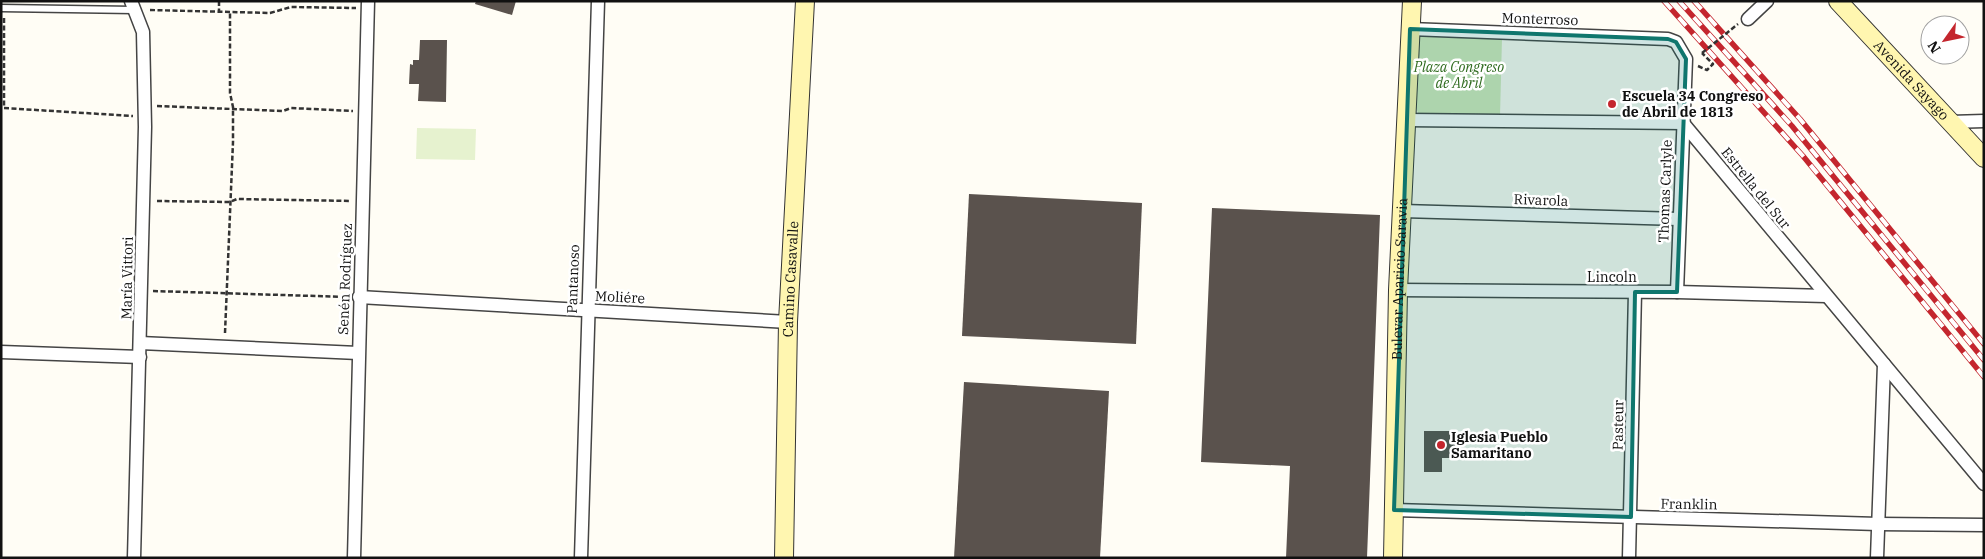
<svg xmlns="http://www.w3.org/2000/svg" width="1985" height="559" font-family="'IBM Plex Serif',serif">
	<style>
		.green { fill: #d5ebbd }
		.pitch { fill: #e6f2cf }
		.building { fill: #5a524d }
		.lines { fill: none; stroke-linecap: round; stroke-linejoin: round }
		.lane-casing { stroke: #444; stroke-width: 9 }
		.street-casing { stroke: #444; stroke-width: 15 }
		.secondary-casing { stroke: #333; stroke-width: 20 }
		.path { stroke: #333; stroke-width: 2.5; stroke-dasharray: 5 2.5; stroke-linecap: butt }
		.lane { stroke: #fff; stroke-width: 6 }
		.street { stroke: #fff; stroke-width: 12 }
		.secondary { stroke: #fff6b0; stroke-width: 18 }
		.rail-casing { stroke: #c4262e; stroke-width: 5.5 }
		.rail { stroke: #fff; stroke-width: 4; stroke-dasharray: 11; stroke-linecap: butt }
		.path-bridge { stroke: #333; stroke-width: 2.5; stroke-dasharray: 5 2.5; stroke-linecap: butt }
		.marked { fill: #0f766e; fill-opacity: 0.2; stroke: #0f766e; stroke-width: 4; stroke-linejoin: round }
		.poi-dot { fill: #c4262e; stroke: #fff; stroke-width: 2 }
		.labels { text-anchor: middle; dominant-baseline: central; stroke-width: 5; stroke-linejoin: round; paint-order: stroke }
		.street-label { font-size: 14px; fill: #111; stroke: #fff }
		.park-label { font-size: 14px; font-style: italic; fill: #2f6b1f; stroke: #fff }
		.poi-label { font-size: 14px; font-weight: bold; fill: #111; stroke: #fff; text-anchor: start }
	</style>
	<rect width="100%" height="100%" fill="#fffdf5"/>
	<polygon class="green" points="1422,35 1502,38 1500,116 1418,113 1416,108 1418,40"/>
	<polygon class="pitch" points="417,128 476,129 475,160 416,159"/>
	<g class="building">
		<polygon points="476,1 516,1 512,15 475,4"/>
		<polygon points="420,40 447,40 446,102 418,101 419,84 409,84 410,64 413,65 413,60 419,60"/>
		<polygon points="969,194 1142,203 1136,344 962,336"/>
		<polygon points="1212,208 1380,215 1367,558 1286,558 1290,466 1201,462"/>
		<polygon points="964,382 1109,391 1100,558 954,558"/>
		<polygon points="1424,431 1457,431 1458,458 1442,458 1442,472 1424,472"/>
	</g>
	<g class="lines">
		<g class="lane-casing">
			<polyline id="lane" points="1,8 134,10"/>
		</g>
		<g class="street-casing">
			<g id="street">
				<polyline points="131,1 143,32 145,127 134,558"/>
				<polyline points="1748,19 1767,1"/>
				<polyline points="1410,29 1668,39 1676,42 1686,59 1677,292"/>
				<polyline points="1406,120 1683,123 1984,484"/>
				<polyline points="1950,122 1984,121"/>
				<polyline points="1402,211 1679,219"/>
				<polyline points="1398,290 1677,292 1826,296"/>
				<polyline points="359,297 788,322"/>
				<polyline points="140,343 358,353"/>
				<polyline points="1,352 140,357"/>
				<polyline points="1394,510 1878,524 1984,525"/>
				<polyline points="354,558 368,1"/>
				<polyline points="581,558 598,1"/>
				<polyline points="1629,558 1635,292"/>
				<polyline points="1877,558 1884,364"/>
			</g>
		</g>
		<g class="secondary-casing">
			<g id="secondary">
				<path id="s1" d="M1838,1L1984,158"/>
				<path id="s2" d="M784,558L788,322L805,1"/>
				<path id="s3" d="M1393,558L1398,290L1412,1"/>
			</g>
		</g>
		<g class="path">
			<polyline points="219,1 219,11"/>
			<polyline points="150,10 270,13 291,7 356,8"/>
			<polyline points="4,18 4,108 133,116"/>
			<polyline points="1698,66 1707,70 1713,64 1702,53"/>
			<polyline points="157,106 283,111 291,108 353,111"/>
			<polyline points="157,201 230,202 237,199 351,201"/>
			<polyline points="153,291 347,297"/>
			<polyline points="225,333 233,142 233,107 230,93 230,12"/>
		</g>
		<use href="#lane" class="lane"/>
		<use href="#street" class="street"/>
		<use href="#secondary" class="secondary"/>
		<g class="rail-casing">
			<g id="rail">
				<polyline points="1664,1 1803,156 1984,377"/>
				<polyline points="1679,1 1792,126 1984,360"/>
				<polyline points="1694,1 1800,119 1984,344"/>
			</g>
		</g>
		<use href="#rail" class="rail"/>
		<polyline class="path-bridge" points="1702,53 1738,24"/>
	</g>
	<path class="marked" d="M1410,29L1668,39L1676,42L1686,59L1677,292H1635L1631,517L1394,510Z"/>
	<g class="poi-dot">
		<circle cx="1612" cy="104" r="5"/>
		<circle cx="1441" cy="445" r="5"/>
	</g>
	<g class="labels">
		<g class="street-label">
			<text transform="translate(1540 19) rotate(2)">Monterroso</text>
			<text stroke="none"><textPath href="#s1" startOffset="108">Avenida Sayago</textPath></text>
			<text transform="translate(1756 188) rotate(51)">Estrella del Sur</text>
			<text transform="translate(1665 191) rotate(-88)">Thomas Carlyle</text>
			<text transform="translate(1541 200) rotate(2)">Rivarola</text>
			<text x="1612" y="277">Lincoln</text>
			<text transform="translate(127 278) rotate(-89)">María Vittori</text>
			<text transform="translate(345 279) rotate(-88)">Senén Rodríguez</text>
			<text transform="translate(573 279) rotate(-88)">Pantanoso</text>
			<text stroke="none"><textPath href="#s2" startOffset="279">Camino Casavalle</textPath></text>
			<text stroke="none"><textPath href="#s3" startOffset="279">Bulevar Aparicio Saravia</textPath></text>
			<text transform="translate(620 297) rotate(3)">Moliére</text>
			<text transform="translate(1618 425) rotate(-89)">Pasteur</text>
			<text transform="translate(1689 504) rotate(1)">Franklin</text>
		</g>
		<g class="park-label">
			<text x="1459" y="67">Plaza Congreso<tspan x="1459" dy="16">de Abril</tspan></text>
		</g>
		<g class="poi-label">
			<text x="1622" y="96">Escuela 34 Congreso<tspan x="1622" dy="16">de Abril de 1813</tspan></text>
			<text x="1451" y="437">Iglesia Pueblo<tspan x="1451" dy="16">Samaritano</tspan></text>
		</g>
	</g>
	<rect width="1985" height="559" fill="none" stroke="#111111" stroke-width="5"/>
	<g transform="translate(1945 40) rotate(237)"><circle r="24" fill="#ffffff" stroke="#a0a0a0"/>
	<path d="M0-4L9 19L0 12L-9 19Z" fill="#c4262e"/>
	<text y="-8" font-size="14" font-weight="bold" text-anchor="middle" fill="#111111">N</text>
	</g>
</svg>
